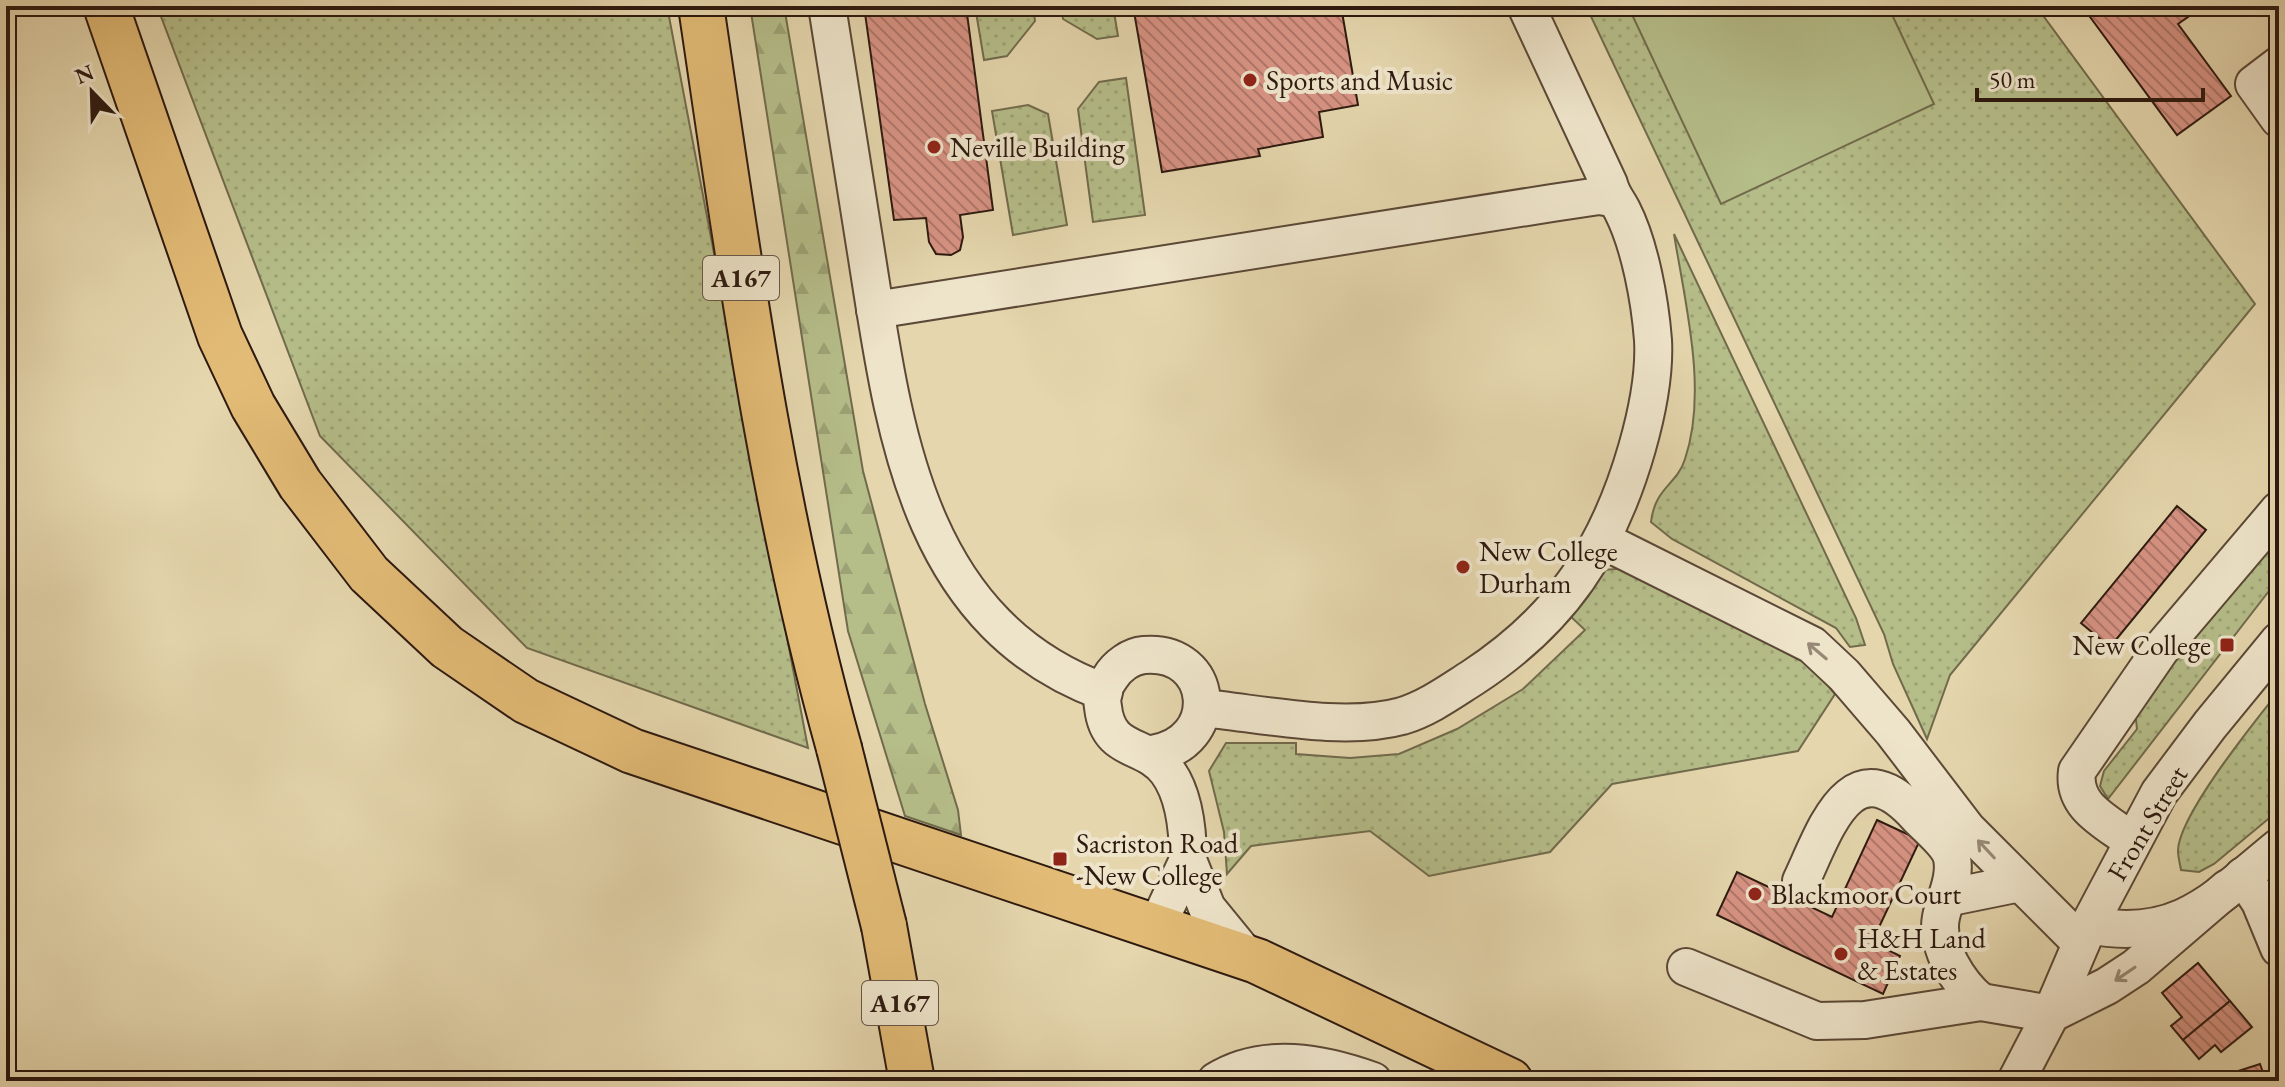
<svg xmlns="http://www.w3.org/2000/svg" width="2285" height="1087" font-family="'EB Garamond',serif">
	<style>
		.grass { fill: url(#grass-dots); stroke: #716b4c; stroke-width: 2 }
		.forest { fill: url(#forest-firs); stroke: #716b4c; stroke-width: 2 }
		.pitch { fill: #b5bd89; stroke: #716b4c; stroke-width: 2 }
		.building { fill: url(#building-back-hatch); stroke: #2d190f; stroke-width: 2 }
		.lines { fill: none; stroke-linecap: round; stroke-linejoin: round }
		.minor-casing { stroke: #5b4836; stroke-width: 40 }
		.major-casing { stroke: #2d190f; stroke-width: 48 }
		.highway-casing { stroke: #2d190f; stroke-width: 48 }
		.minor { stroke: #eee4ca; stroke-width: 36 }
		.major { stroke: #e2bb76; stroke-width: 44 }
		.highway { stroke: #e2bb76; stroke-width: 44 }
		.highway-bridge-casing { stroke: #2d190f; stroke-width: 48; stroke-linecap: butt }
		.highway-bridge { stroke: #e2bb76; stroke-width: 44 }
		.oneway { stroke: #978976 }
		.poi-dot { fill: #8f2418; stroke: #eee4ca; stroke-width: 3 }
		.labels { text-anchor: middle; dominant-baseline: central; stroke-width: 8; stroke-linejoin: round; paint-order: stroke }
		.shield { fill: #eee4ca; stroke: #675647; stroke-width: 2 }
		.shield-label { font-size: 26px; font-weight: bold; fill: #2d190f }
		.poi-label { font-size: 28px; fill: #2d190f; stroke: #eee4ca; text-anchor: start }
		.street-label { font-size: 28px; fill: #2d190f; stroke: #eee4ca }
	</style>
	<defs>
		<pattern id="grass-dots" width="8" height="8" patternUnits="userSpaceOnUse" patternTransform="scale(2)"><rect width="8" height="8" fill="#b5bd89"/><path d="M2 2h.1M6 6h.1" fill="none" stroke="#9ca275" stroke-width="1.8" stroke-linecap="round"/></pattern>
		<pattern id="forest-firs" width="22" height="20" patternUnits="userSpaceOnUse" patternTransform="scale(2)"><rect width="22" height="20" fill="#b5bd89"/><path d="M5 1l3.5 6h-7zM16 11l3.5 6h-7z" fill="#9ca275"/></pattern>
		<pattern id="building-back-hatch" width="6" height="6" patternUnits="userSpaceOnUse" patternTransform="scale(2)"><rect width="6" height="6" fill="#d89384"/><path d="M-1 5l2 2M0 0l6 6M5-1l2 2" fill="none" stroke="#b0776a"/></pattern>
	</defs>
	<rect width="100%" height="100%" fill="#e5d6ad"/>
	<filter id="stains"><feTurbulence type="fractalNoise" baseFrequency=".0025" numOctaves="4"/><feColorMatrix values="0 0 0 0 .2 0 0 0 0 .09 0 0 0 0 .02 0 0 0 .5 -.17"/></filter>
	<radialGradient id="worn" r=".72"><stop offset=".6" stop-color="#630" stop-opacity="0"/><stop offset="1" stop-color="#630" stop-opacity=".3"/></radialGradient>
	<g class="grass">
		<polygon points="157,6 667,6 808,748 527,648 320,436"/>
		<polygon points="975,6 1033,6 1035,21 1007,56 984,60"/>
		<polygon points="1061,6 1113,6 1118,36 1097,39 1063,19"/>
		<polygon points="1586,6 2036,6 2255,304 1950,675 1927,739 1893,664 1884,634"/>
		<polygon points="1126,78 1145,215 1093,222 1078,109 1099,82"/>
		<polygon points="1028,105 1048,114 1067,225 1013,235 992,111"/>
		<path d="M1674,234L1856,618L1865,645L1850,647L1836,628L1672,539L1651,522C1655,487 1677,485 1685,459C1708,391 1685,303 1674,234Z"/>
		<polygon points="2279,534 2279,578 2108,799 2100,786 2104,771 2137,729 2135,710"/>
		<polygon points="1630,568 1793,644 1835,694 1798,751 1612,784 1550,852 1429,876 1370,831 1251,846 1227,874 1224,832 1209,771 1226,743 1296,743 1296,754 1350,758 1399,754 1457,729 1523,689 1585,630 1568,614 1603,570"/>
		<path d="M2279,691V810L2214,864L2199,872L2181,870C2180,864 2178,857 2178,851C2178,816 2255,721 2279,691Z"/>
	</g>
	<polygon class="forest" points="750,6 784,6 863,471 925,704 958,810 961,835 905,816 848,631"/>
	<polygon class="pitch" points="1628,6 1888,6 1934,104 1721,204"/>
	<g class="building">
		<polygon points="864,6 966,6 993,210 960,215 963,237 960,250 951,255 936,254 929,242 926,218 894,220"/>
		<polygon points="1133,6 1341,6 1358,105 1319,112 1323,137 1258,149 1260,156 1162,172"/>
		<polygon points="2082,6 2218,6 2206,15 2201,8 2178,24 2231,96 2177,135"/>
		<polygon points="2177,506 2206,530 2110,647 2081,623"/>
		<polygon points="1877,820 1920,840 1872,942 1900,956 1883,994 1717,915 1737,872 1832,917"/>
		<polygon points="2198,963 2230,1001 2183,1040 2171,1026 2182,1017 2162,993"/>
		<polygon points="2230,1001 2252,1027 2221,1052 2215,1045 2199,1059 2183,1040"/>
		<polygon points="2260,1064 2266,1081 2228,1081 2226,1075"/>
	</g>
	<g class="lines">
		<g class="minor-casing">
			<g id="minor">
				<path d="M827,6C840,90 853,174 867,258C894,429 916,623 1104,692"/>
				<polyline points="2279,65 2254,84 2279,119"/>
				<polyline points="875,310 1552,203 1599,196 1612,198"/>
				<polyline points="1604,541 1812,645 1844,675 1893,732 1967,829 2081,943"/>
				<path d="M1203,708C1263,714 1344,732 1402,716C1428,708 1450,692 1472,678C1561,620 1608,549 1637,448C1647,413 1655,376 1653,340C1650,301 1640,245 1622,210C1617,200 1612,196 1609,184L1526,6"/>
				<path d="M1152,754C1224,743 1215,649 1144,655C1131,656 1117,666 1110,678C1104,686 1101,697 1103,707C1108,754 1145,742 1167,771C1185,795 1188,831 1188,860"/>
				<path d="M2132,841C2106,821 2072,807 2077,771L2161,649L2279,510"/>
				<polyline points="2243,876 2260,902 2279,948"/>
				<path d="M1801,881C1825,831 1851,743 1917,816C1927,827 1949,844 1952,858C1956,878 1945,898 1941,917C1935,947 1959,984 1981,1002"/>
				<polyline points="1946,898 2020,883"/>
				<path d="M2089,925C2178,943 2215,899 2279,847"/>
				<polyline points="1157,926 1188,860 1207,908 1247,957"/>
				<polyline points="1686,967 1817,1021 1865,1020 1981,1002 2051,1014 2107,986 2136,967 2228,888"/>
				<path d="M1216,1081C1264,1051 1323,1063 1373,1081"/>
				<polyline points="2016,1081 2051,1014 2089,925 2159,793 2210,725 2279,641"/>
			</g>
		</g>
		<g class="major-casing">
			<polyline id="major" points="106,6 220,336 253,406 300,484 369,574 447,647 526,701 632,751 1257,961 1510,1081"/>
		</g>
		<g class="highway-casing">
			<g id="highway">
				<path d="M701,6C738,256 771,505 839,748"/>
				<polyline points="884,926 912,1081"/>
			</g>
		</g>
		<use href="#minor" class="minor"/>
		<use href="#major" class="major"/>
		<use href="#highway" class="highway"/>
		<g class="highway-bridge-casing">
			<polyline id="highway-bridge" points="839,748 884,926"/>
		</g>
		<use href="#highway-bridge" class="highway-bridge"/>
	</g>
	<defs><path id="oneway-shaft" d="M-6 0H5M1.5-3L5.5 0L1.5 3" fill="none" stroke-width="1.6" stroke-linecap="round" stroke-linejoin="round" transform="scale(2)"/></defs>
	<g class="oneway">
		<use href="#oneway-shaft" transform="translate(1817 651) rotate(-140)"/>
		<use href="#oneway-shaft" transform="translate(1986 849) rotate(-133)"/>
		<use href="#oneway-shaft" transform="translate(2125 974) rotate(146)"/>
	</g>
	<g class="poi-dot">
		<circle cx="1250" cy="80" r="8"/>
		<circle cx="934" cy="147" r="8"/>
		<circle cx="1463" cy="567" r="8"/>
		<rect x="2219" y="637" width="16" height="16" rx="4"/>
		<rect x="1052" y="851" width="16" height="16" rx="4"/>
		<circle cx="1755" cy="894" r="8"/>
		<circle cx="1841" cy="954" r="8"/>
	</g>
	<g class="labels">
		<g class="shield">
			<rect x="703" y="256" width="76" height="44" rx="6"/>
			<rect x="862" y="981" width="76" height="44" rx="6"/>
		</g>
		<g class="shield-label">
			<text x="741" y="278">A167</text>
			<text x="900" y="1003">A167</text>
		</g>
		<g class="poi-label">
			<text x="1266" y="80">Sports and Music</text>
			<text x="950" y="147">Neville Building</text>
			<text x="1479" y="551">New College<tspan x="1479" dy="32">Durham</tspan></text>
			<text x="2211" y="645" text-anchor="end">New College</text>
			<text x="1076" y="843">Sacriston Road<tspan x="1076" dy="32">-New College</tspan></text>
			<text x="1771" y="894">Blackmoor Court</text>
			<text x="1857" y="938">H&amp;H Land<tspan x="1857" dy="32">&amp; Estates</tspan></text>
		</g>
		<g class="street-label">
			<text transform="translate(2147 823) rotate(-59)">Front Street</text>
		</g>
	</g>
	<rect width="2285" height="1087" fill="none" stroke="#e5d6ad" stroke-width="32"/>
	<rect x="8" y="8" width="2269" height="1071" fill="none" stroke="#2d190f" stroke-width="4"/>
	<rect x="16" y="16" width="2253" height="1055" fill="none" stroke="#2d190f" stroke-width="2"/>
	<g transform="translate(92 92) rotate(337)" stroke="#eee4ca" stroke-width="6" paint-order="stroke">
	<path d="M0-6L14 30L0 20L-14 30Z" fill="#2d190f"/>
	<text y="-12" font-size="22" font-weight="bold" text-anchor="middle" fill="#2d190f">N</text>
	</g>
	<path d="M1977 88v12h226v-12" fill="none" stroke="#2d190f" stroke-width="4"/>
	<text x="1989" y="88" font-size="24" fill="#2d190f" stroke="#eee4ca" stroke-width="6" paint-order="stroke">50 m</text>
	<rect width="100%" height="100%" filter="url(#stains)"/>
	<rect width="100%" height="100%" fill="url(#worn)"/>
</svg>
